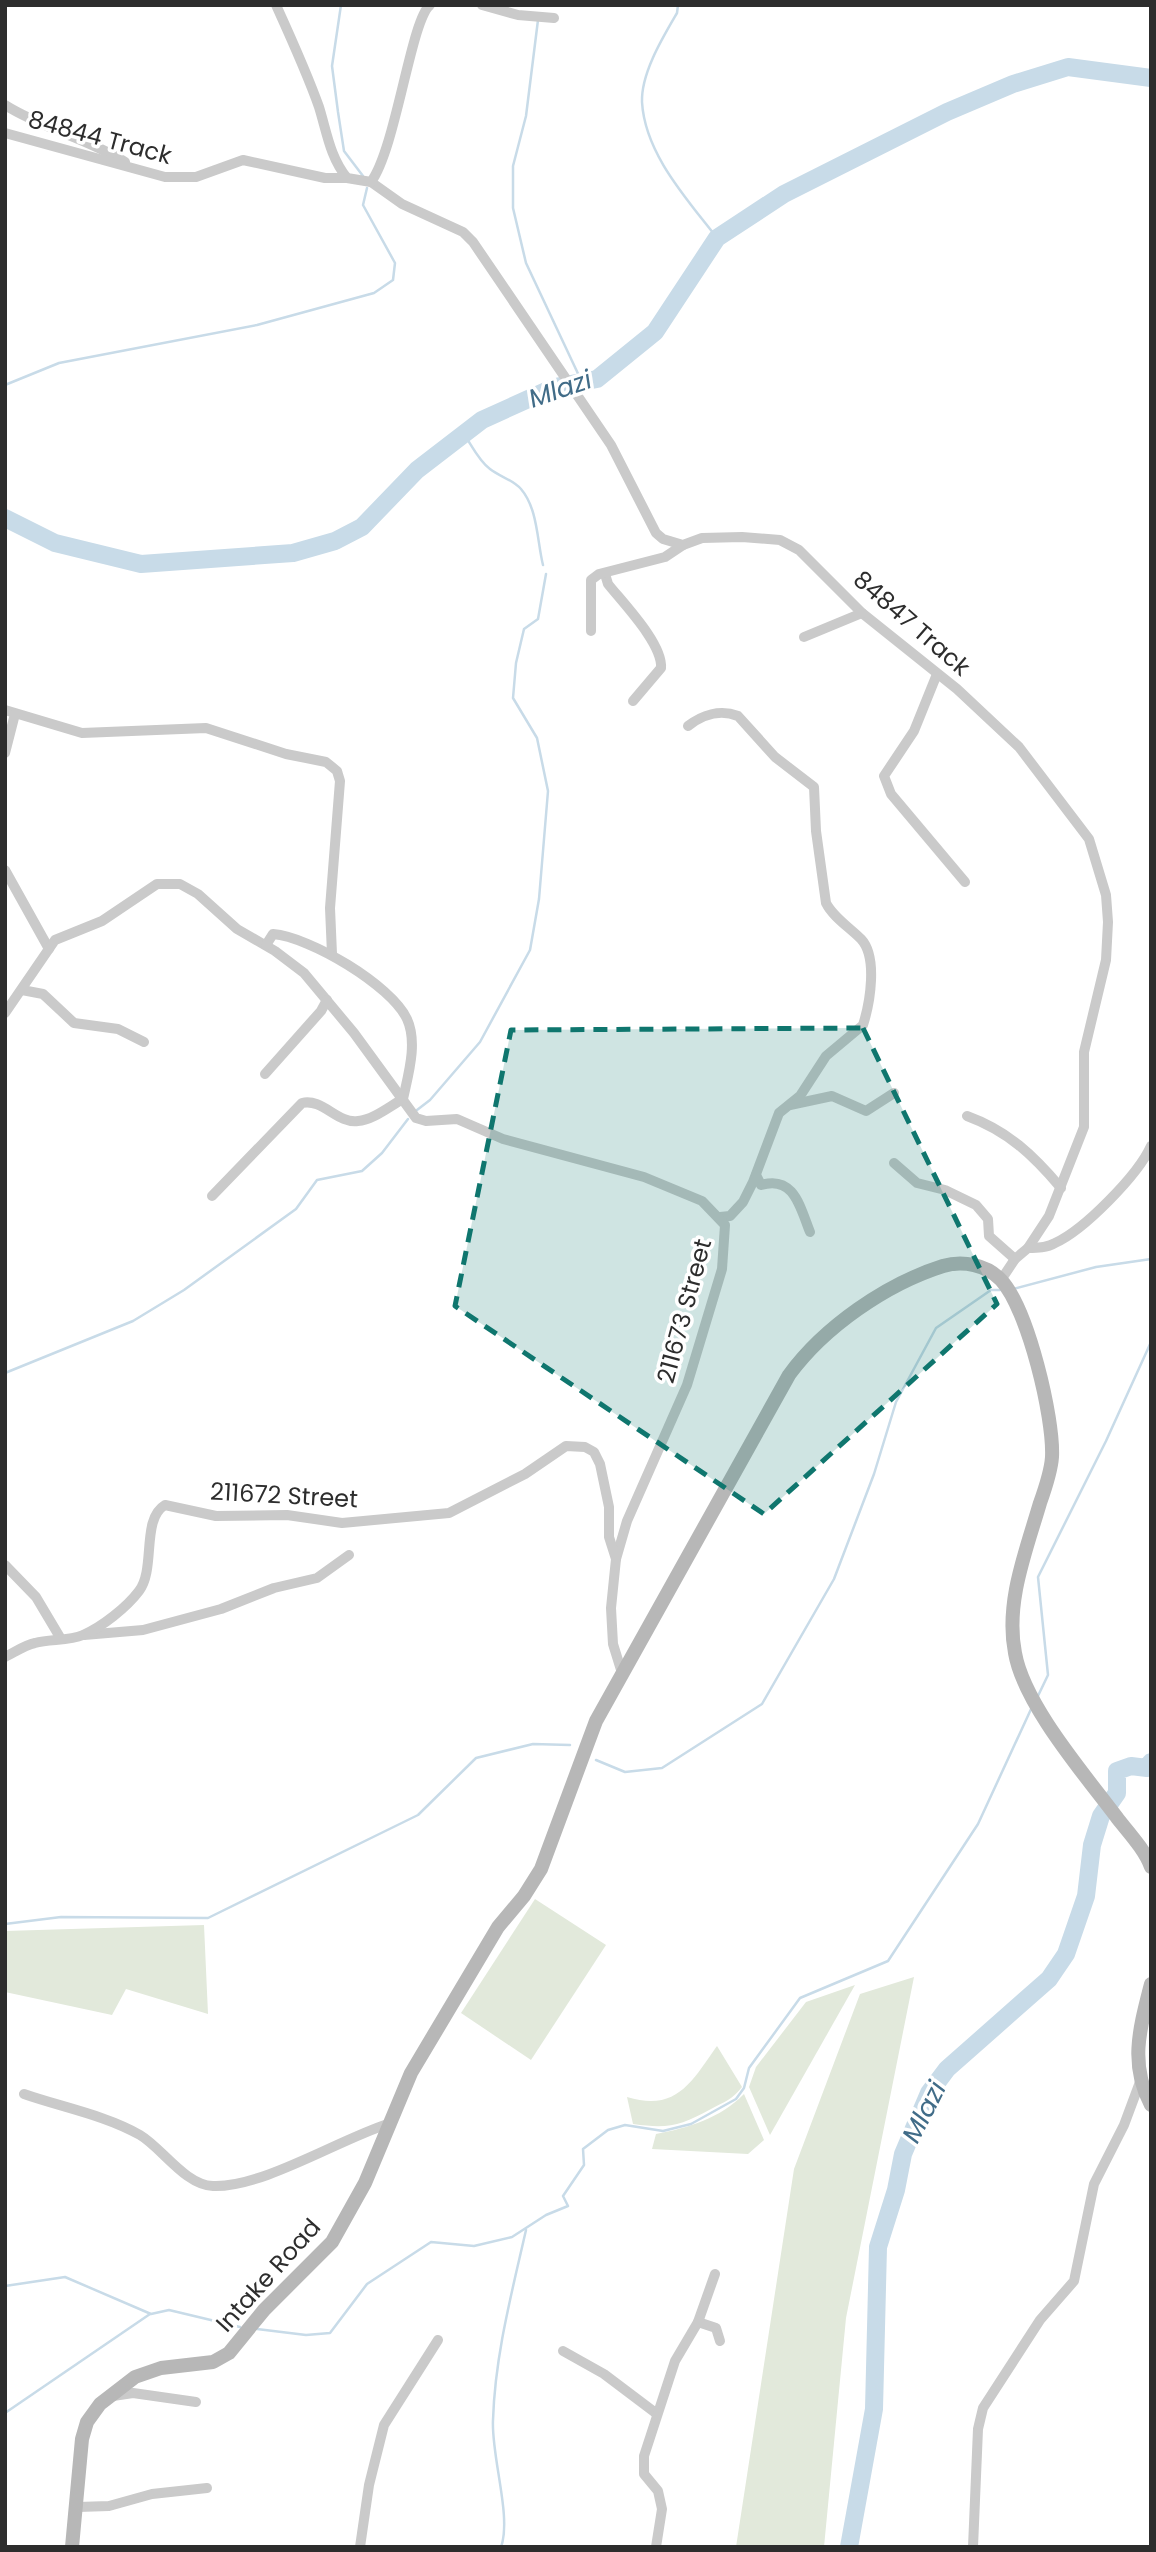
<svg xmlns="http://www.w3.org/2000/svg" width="1156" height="2552" font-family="Poppins,sans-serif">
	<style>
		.green { fill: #e2e9db }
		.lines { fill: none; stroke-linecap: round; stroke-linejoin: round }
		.stream { stroke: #c8dbe8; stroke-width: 2.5 }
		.river { stroke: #c8dbe8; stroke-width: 18 }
		.street { stroke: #cacaca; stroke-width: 10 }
		.secondary { stroke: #b7b7b7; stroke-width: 14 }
		.marked { fill: #0f766e; fill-opacity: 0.2; stroke: #0f766e; stroke-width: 5; stroke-dasharray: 14 9; stroke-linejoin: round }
		.labels { text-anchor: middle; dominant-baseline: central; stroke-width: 7; stroke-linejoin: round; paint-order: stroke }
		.street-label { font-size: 24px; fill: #2d2d2d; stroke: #fff }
		.water-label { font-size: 26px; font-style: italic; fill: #416c88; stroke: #fff }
	</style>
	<rect width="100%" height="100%" fill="#fff"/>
	<g class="green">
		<polygon points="535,1899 606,1945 531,2060 461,2013"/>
		<polygon points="204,1925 208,2014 126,1989 112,2015 5,1992 5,1931"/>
		<polygon points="914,1977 846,2318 824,2547 736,2547 794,2169 860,1994"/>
		<polygon points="855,1985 770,2135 749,2087 756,2067 806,2002"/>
		<path d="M717,2046L742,2087C733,2099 724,2102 711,2109C680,2126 668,2129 633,2124L627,2097C676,2112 691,2083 717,2046Z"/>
		<path d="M744,2094L764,2140L748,2154L652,2149L656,2134C688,2128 721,2118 744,2094Z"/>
	</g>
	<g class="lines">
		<g class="stream">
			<polyline points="341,5 332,66 338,112 344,151 363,176"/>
			<path d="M678,5L677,13C663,37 641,73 642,102C645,154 687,199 717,238"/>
			<polyline points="538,20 526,116 513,166 513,208 526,263 581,380"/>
			<polyline points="5,385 59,363 257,325 374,293 393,280 395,263 363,205 367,188"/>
			<path d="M464,434C472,446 479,461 490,469C500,477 512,479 521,489C538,509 537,541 543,565"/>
			<polyline points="417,1110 430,1100 480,1042 530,950 539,899 548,791 537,738 513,698 516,663 524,629 538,619 546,574"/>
			<polyline points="1013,1289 1096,1267 1151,1259"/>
			<polyline points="5,1373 133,1321 184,1290 296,1209 317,1180 362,1171 382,1153 408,1119"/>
			<polyline points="1037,1698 1048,1675 1038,1577 1106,1441 1151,1342"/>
			<polyline points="596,1760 625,1772 662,1768 762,1704 834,1579 874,1474 896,1402 936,1328 991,1290 1000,1290"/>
			<polyline points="5,1924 61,1917 208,1918 418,1815 476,1758 533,1744 570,1745"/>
			<polyline points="5,2286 65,2277 151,2314 169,2310 240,2327"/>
			<polyline points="257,2329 306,2335 330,2333 367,2284 431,2242 474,2246 512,2237 546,2215 568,2206 563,2196 584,2165 583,2149 608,2130 625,2125 663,2131 691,2124 736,2099 744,2088 749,2068 800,1998 888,1961 978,1824 1032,1707"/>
			<polyline points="5,2413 150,2314"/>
			<path d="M501,2547C512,2517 491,2456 493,2420C495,2355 512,2292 526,2230"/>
		</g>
		<g class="river">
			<polyline points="5,518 55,543 141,564 293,553 335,541 362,527 417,470 482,420 555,387 597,379 655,332 717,238 784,194 947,112 1013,84 1068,67 1151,78"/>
			<polyline points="849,2547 874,2409 878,2247 896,2190 903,2154 929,2093 947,2069 1049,1979 1066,1954 1086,1896 1092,1845 1101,1816 1117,1793 1117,1771 1131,1766 1147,1768 1151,1762"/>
		</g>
		<g class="street">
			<path d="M276,5C291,38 307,73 319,107C327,133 330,157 347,178L371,182L402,204L463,232L473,242L611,445L656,533L663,539L683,545L702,538L742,537L780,540L799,550L862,613L957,689L1019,747L1089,839L1106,895L1108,922L1106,960L1084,1052V1127L1049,1216L1028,1248L1015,1259L1001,1280"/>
			<polyline points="482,5 518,15 554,18"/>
			<path d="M5,105C43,129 87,138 125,162"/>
			<polyline points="5,133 165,177 196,177 243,160 325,178 347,178"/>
			<path d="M371,182C396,148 411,20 430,5"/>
			<path d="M605,574L608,584C623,603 663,644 661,668L633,701"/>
			<polyline points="591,631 591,580 599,574 665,557 683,545"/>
			<polyline points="804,637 862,613"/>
			<polyline points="937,674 914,731 884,776 891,794 965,882"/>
			<polyline points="5,710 82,733 206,728 286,754 326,762 337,771 340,781 330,908 332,954"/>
			<path d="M688,726C702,715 720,709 738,716L775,757L814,787L816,831L826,903C833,917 849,927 861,939C878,957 870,1003 863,1025L826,1056L800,1096L779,1113L753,1182L743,1202L730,1216L720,1217"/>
			<polyline points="5,753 15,714"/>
			<polyline points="5,870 49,949"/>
			<polyline points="22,990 43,994 74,1023 118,1029 144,1042"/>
			<polyline points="5,1013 55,940 102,921 157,884 180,884 198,894 237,929 275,951 304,973 354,1033 416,1118 426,1121 457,1119 503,1139 644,1177 702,1201 725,1225 722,1269 687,1385 627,1521 616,1559"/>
			<polyline points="265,1074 321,1011 327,1000"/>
			<polyline points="790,1105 832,1096 866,1111 894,1093"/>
			<path d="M967,1116C1008,1131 1033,1155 1061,1188"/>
			<polyline points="894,1163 917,1183 945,1190 976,1205 988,1219 989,1236 1015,1259"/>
			<path d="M756,1175L761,1185C794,1175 800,1207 810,1232"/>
			<path d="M212,1196L302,1103C323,1098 337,1124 358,1121C373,1120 390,1106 403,1099C408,1075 418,1043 407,1019C391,985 310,937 273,934L266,945"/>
			<path d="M1028,1248C1037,1248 1047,1248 1055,1243C1084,1230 1138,1175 1151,1146"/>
			<polyline points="5,1565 36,1597 61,1639"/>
			<polyline points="84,1635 143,1630 221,1609 274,1588 317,1578 349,1555"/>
			<path d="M5,1657C15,1652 25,1645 35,1643C50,1639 69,1641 83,1635C102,1627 127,1607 139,1591C156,1569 141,1519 165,1505L216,1516L287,1515L342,1523L449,1513L525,1474L566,1446L585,1447L594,1452L600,1464L609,1507V1537L616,1559L611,1608L613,1644L622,1673"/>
			<path d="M24,2094C61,2107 105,2115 140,2135C162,2148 185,2185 213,2186C262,2188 340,2139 388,2124"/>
			<polyline points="698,2322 716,2328 720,2341"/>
			<polyline points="563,2351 604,2374 657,2414"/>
			<polyline points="113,2396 133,2393 196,2402"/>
			<polyline points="78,2507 109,2506 152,2494 207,2488"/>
			<polyline points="360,2547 369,2485 384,2425 438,2340"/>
			<polyline points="656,2547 662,2509 658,2491 644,2474 644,2456 675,2361 698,2322 715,2274"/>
			<polyline points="973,2547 978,2429 983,2408 1040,2320 1074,2281 1094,2184 1124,2125 1140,2082"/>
		</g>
		<g class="secondary">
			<path d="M1151,1984C1140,2027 1129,2064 1151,2105"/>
			<path d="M72,2547L82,2439L87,2422L100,2404L135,2377L161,2368L213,2362L229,2353L264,2310L332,2242L365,2183L411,2073L498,1927L524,1896L541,1869L596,1721L789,1375C824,1327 886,1284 943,1266C963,1260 987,1265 1001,1280C1028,1309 1054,1418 1052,1457C1051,1472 1045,1489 1040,1503C1026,1551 1005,1603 1015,1653C1024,1705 1086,1776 1118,1819C1129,1833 1145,1850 1151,1867"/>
		</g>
	</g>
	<path class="marked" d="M863,1028L997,1304L764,1514L455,1306L511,1030Z"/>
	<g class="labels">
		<g class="street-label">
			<text transform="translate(100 137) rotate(15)">84844 Track</text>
			<text transform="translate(912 623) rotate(41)">84847 Track</text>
			<text transform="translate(684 1311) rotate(-75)">211673 Street</text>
			<text transform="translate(284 1495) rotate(3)">211672 Street</text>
			<text transform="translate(268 2275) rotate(-48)">Intake Road</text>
		</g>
		<g class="water-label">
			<text transform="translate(560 389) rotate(-19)">Mlazi</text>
			<text transform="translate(924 2112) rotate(-63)">Mlazi</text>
		</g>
	</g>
	<rect width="1156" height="2552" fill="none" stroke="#2d2d2d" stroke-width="14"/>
</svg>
